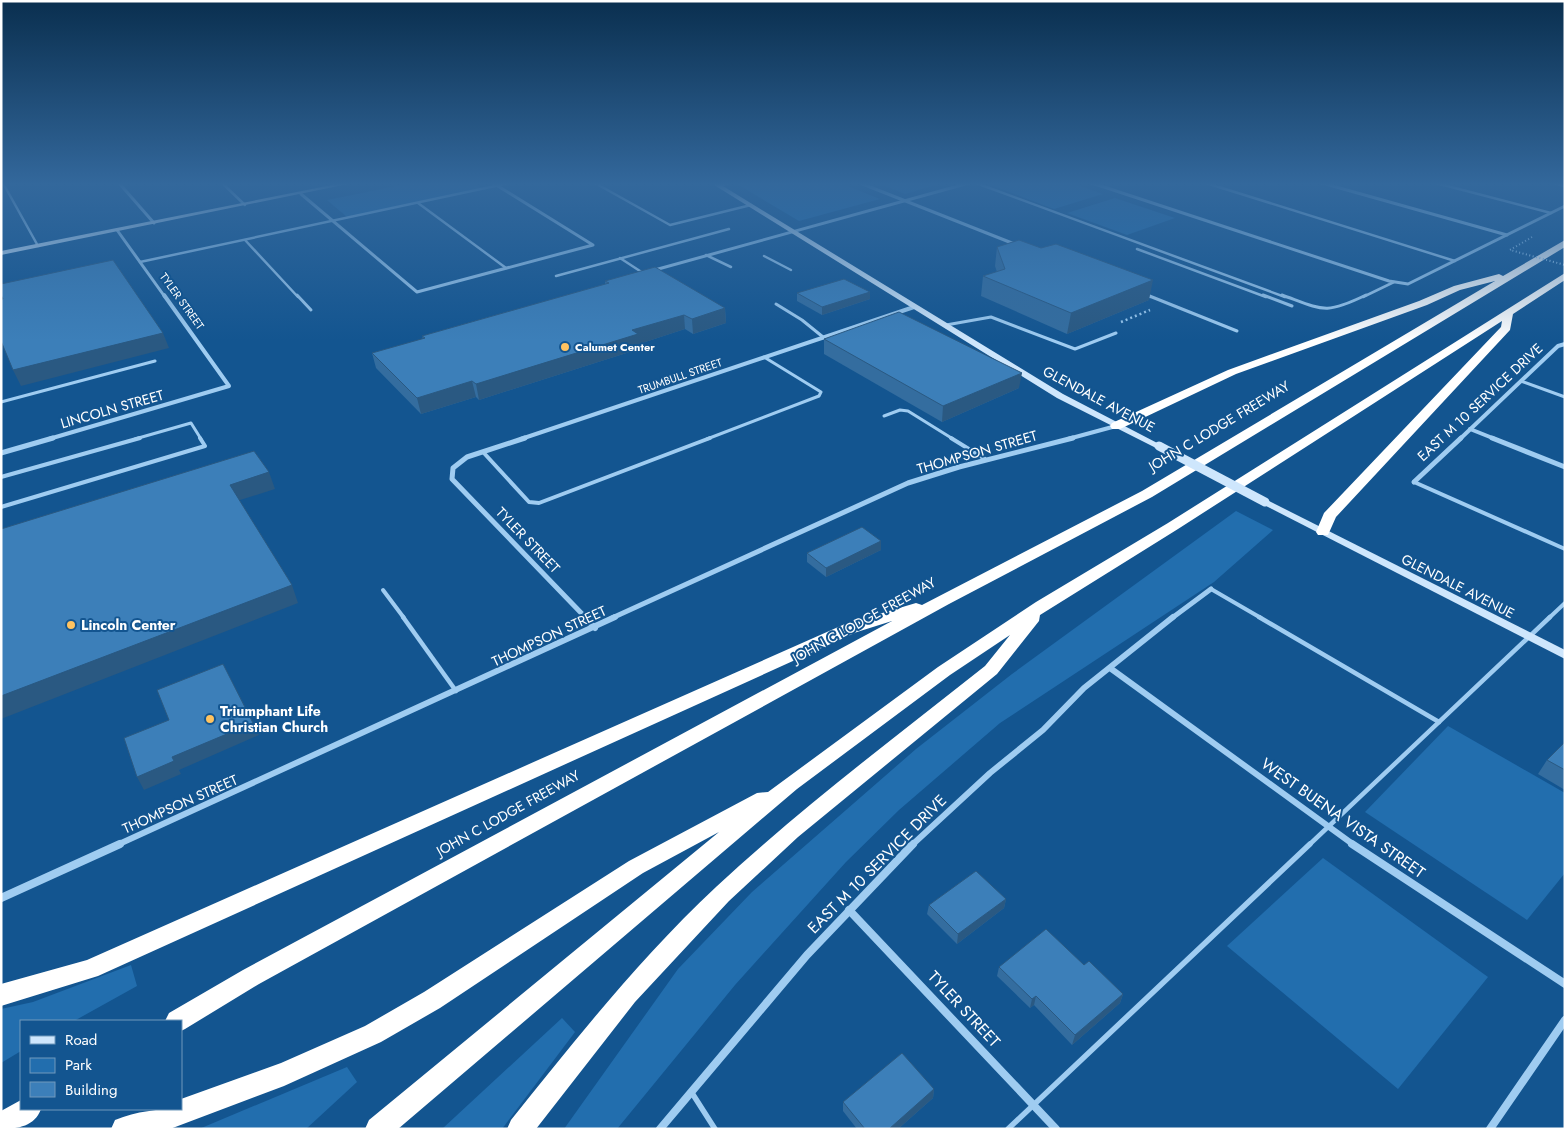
<svg xmlns="http://www.w3.org/2000/svg" width="1566" height="1130" font-family="Jost,sans-serif">
	<style>
		.green { fill: #226eae }
		.lines { fill: none; stroke-linecap: round; stroke-linejoin: round }
		.path { stroke: #9fccf1; stroke-width: 2.5; stroke-dasharray: 2 3; stroke-linecap: butt }
		.lane-far4 { stroke: #9fccf1; stroke-width: 2.5 }
		.lane-far3 { stroke: #9fccf1; stroke-width: 3 }
		.lane-far2 { stroke: #9fccf1; stroke-width: 4 }
		.lane-far1 { stroke: #9fccf1; stroke-width: 4.5 }
		.lane { stroke: #9fccf1; stroke-width: 5.5 }
		.street-far4 { stroke: #9fccf1; stroke-width: 3 }
		.street-far3 { stroke: #9fccf1; stroke-width: 4 }
		.street-far2 { stroke: #9fccf1; stroke-width: 5 }
		.street-far1 { stroke: #9fccf1; stroke-width: 6 }
		.street { stroke: #9fccf1; stroke-width: 8 }
		.secondary { fill: #cee6fc; fill-rule: evenodd }
		.highway { fill: #fff; fill-rule: evenodd }
		.path-bridge { stroke: #9fccf1; stroke-width: 2; stroke-dasharray: 1 2.5; stroke-linecap: butt }
		.secondary-bridge { stroke: #cee6fc; stroke-width: 9 }
		.wall { fill: #346d9f }
		.shaded-wall { fill: #2a5982 }
		.building { fill: #3c7fb9; stroke: #2a5982 }
		.poi-dot { fill: #ffc360; stroke: #135590; stroke-width: 2 }
		.labels { text-anchor: middle; dominant-baseline: central; stroke-width: 4; stroke-linejoin: round; paint-order: stroke }
		.far-street-label { font-size: 11px; fill: #fff; stroke: #135590 }
		.far-poi-label { font-size: 11px; font-weight: bold; fill: #fff; stroke: #135590; text-anchor: start }
		.street-label { font-size: 14px; fill: #fff; stroke: #135590 }
		.poi-label { font-size: 14px; font-weight: bold; fill: #fff; stroke: #135590; text-anchor: start }
		.near-street-label { font-size: 16px; fill: #fff; stroke: #135590 }
	</style>
	<rect width="100%" height="100%" fill="#135590"/>
	<g class="green">
		<polygon points="412,183 474,183 482,188 347,217 327,200"/>
		<polygon points="742,183 840,183 880,199 799,221 737,184"/>
		<polygon points="878,183 943,183 905,194"/>
		<polygon points="999,183 1071,183 1103,194 1054,209 991,185"/>
		<polygon points="1115,198 1175,218 1127,235 1067,213"/>
		<polygon points="1236,511 1273,530 1214,582 1000,723 899,810 846,862 735,985 617,1129 564,1129 678,969 752,892 916,749 1012,674"/>
		<polygon points="1448,726 1565,793 1565,873 1527,920 1365,812"/>
		<polygon points="1323,858 1488,977 1398,1089 1227,946"/>
		<polygon points="131,965 137,986 74,1021 21,1021 21,1051 1,1063 1,1009 33,1002"/>
		<polygon points="562,1018 575,1032 502,1129 442,1129"/>
		<polygon points="347,1067 357,1082 306,1129 199,1129"/>
	</g>
	<g class="lines">
		<polyline class="path" points="1121,322 1150,310"/>
		<g class="lane-far4">
			<polyline points="3,183 38,246"/>
			<polyline points="222,183 245,205"/>
			<polyline points="595,183 670,225 751,205"/>
			<polyline points="976,183 1285,297"/>
			<polyline points="1206,183 1455,261"/>
			<polyline points="1436,183 1551,213"/>
			<polyline points="718,186 731,183"/>
			<polyline points="418,203 506,268"/>
			<polyline points="245,240 298,297"/>
			<polyline points="1137,249 1266,297"/>
			<polyline points="706,255 731,267"/>
			<polyline points="764,256 791,270"/>
			<polyline points="620,258 643,273"/>
			<polyline points="140,262 509,183"/>
			<polyline points="556,276 729,229"/>
			<polyline points="1146,295 1150,297"/>
			<polyline points="1363,297 1394,282"/>
		</g>
		<g class="lane-far3">
			<polyline points="297,295 311,310"/>
			<polyline points="1147,295 1237,331"/>
			<polyline points="1263,295 1292,306"/>
			<path d="M1282,295C1323,310 1325,315 1366,295"/>
			<polyline points="776,304 802,320 823,337"/>
			<polyline points="946,325 991,317 1075,349 1116,333"/>
			<polyline points="1521,381 1565,397"/>
			<polyline points="1,402 155,361"/>
			<polyline points="884,416 900,410 908,411 953,439"/>
			<polyline points="135,439 191,423 201,439"/>
			<polyline points="707,439 819,396 821,392 764,357"/>
		</g>
		<g class="lane-far2">
			<polyline points="951,438 985,459"/>
			<polyline points="483,452 529,502 539,503 710,438"/>
			<polyline points="1,477 140,438"/>
			<polyline points="1414,482 1565,549"/>
			<polyline points="1,507 205,446 200,438"/>
			<polyline points="1211,589 1261,618"/>
			<polyline points="383,590 404,618"/>
			<polyline points="1549,618 1565,603"/>
		</g>
		<g class="lane-far1">
			<polyline points="403,617 456,691"/>
			<polyline points="1259,617 1439,722"/>
			<polyline points="1309,845 1550,617"/>
		</g>
		<g class="lane">
			<polyline points="692,1093 715,1129"/>
			<polyline points="1008,1129 1310,844"/>
		</g>
		<g class="street-far4">
			<polyline points="119,183 154,223"/>
			<polyline points="860,183 1017,245"/>
			<polyline points="1092,183 1389,281 1408,284 1565,206"/>
			<polyline points="1322,183 1507,235"/>
			<polyline points="1554,183 1565,186"/>
			<polyline points="301,194 417,292 593,245 493,183"/>
			<polyline points="117,230 165,297"/>
			<polyline points="651,271 969,183"/>
		</g>
		<g class="street-far3">
			<polyline points="1470,429 1495,439"/>
			<polyline points="49,439 229,386 164,295"/>
			<polyline points="521,439 914,307"/>
			<polyline points="1068,439 1116,426"/>
			<polyline points="1460,439 1558,346 1565,344"/>
		</g>
		<g class="street-far2">
			<polyline points="525,438 467,457 453,468 452,479 586,618"/>
			<polyline points="1492,438 1565,467"/>
			<polyline points="1,453 53,438"/>
			<polyline points="1414,482 1461,438"/>
			<polyline points="612,618 908,483 959,467 1073,438"/>
			<polyline points="1172,618 1211,589"/>
		</g>
		<g class="street-far1">
			<polyline points="585,617 595,628"/>
			<polyline points="1110,668 1354,845"/>
			<polyline points="117,845 615,617"/>
			<polyline points="912,845 990,773 1043,730 1084,688 1173,617"/>
		</g>
		<g class="street">
			<polyline points="1352,844 1565,984"/>
			<polyline points="1,898 120,844"/>
			<polyline points="849,910 1056,1129"/>
			<polyline points="660,1129 807,955 913,844"/>
			<polyline points="1490,1129 1565,1020"/>
		</g>
		<g class="secondary">
			<polygon points="342,183 353,183 1,255 1,251"/>
			<polygon points="711,183 718,183 1063,394 1163,446 1159,449 1156,448 1057,398"/>
			<polygon points="1265,499 1565,650 1565,659 1262,504 1260,502"/>
		</g>
		<g class="highway">
			<polygon points="1565,240 1565,247 1152,497 949,604 259,984 185,1029 181,1031 181,1021 165,1021 169,1013 243,970 892,621 857,632 98,976 1,1006 1,984 87,960 845,624 916,603 922,605 1142,491 1495,281 1460,290 1427,305 1236,374 1120,429 1112,429 1110,426 1112,423 1228,370 1419,301 1454,286 1499,274 1503,276"/>
			<path d="M1565,273V280L1513,314L1510,330L1336,517L1328,535H1318L1316,532L1324,513L1501,327L1502,321L1178,529L1040,615L1039,621L997,674L798,837L729,901L635,1002L536,1129H507L511,1120C576,1039 640,958 716,887C801,808 894,738 985,666L1010,635L950,675L797,789L398,1129H365L369,1120L719,832L643,873L440,1008L381,1042L284,1086L170,1129H111L115,1120C137,1111 158,1109 181,1109V1099L281,1063L365,1026L424,992L629,861L757,793L768,792L938,667L1036,602L1168,523Z"/>
			<path d="M21,1100V1109H41C35,1126 18,1129 1,1129V1111Z"/>
		</g>
		<polyline class="path-bridge" points="1532,237 1510,250 1565,265"/>
		<polyline class="secondary-bridge" points="1159,446 1265,502"/>
	</g>
	<g class="wall">
		<polygon points="997,247 1149,300 1067,334 981,296 983,276 997,272 995,266"/>
		<polygon points="605,281 725,308 726,323 693,334 685,329 639,344 639,349 479,400 476,397 421,414 376,368 372,353 423,339 422,336 605,284"/>
		<polygon points="797,293 870,299 822,315 797,301"/>
		<polygon points="824,339 1019,388 942,422 824,354"/>
		<polygon points="881,550 826,577 807,562 807,553"/>
		<polygon points="1565,742 1565,790 1538,774 1547,760"/>
		<polygon points="1006,899 1004,908 957,944 927,914 929,905"/>
		<polygon points="1084,965 1123,994 1120,1003 1072,1045 1034,1005 1030,1008 997,976 999,967"/>
		<polygon points="934,1089 933,1098 898,1129 857,1129 843,1111 843,1102"/>
	</g>
	<g class="shaded-wall">
		<polygon points="1153,280 1149,300 1067,334 1071,313"/>
		<polygon points="870,292 870,299 822,315 822,307"/>
		<polygon points="725,308 726,323 693,334 692,319"/>
		<polygon points="684,315 685,329 639,344 639,349 479,400 476,384 632,330"/>
		<polygon points="163,333 169,348 21,386 13,370"/>
		<polygon points="1022,373 1019,388 942,422 943,406"/>
		<polygon points="472,381 476,397 421,414 417,398"/>
		<polygon points="269,472 275,489 237,501 230,485"/>
		<polygon points="881,541 881,550 826,577 826,568"/>
		<polygon points="292,585 298,603 1,719 1,696"/>
		<polygon points="253,723 259,735 179,770 181,774 144,790 137,777 172,757"/>
		<polygon points="1006,899 1004,908 957,944 958,934"/>
		<polygon points="1123,994 1120,1003 1072,1045 1075,1035"/>
		<polygon points="1036,996 1034,1005 1030,1008 1032,999"/>
		<polygon points="934,1089 933,1098 898,1129 889,1129"/>
	</g>
	<g class="building">
		<polygon points="1019,240 1041,248 1056,244 1153,280 1071,313 983,276 1005,269 997,247"/>
		<polygon points="113,260 163,333 13,370 1,341 1,299 3,299 1,295 1,284"/>
		<polygon points="655,267 725,308 692,319 684,315 632,330 638,334 476,384 472,381 417,398 372,353 425,338 422,336 609,283 605,281"/>
		<polygon points="844,279 870,292 822,307 797,293"/>
		<polygon points="899,312 1022,373 943,406 824,339"/>
		<polygon points="254,451 269,472 230,485 292,585 1,696 1,529"/>
		<polygon points="862,527 881,541 826,568 807,553"/>
		<polygon points="223,664 253,723 172,757 174,761 137,777 124,738 169,720 157,690"/>
		<polygon points="1565,742 1565,770 1547,760"/>
		<polygon points="976,871 1006,899 958,934 929,905"/>
		<polygon points="1046,929 1084,965 1089,961 1123,994 1075,1035 1036,996 1032,999 999,967"/>
		<polygon points="902,1053 934,1089 889,1129 865,1129 843,1102"/>
	</g>
	<linearGradient id="sky" x2="0" y2="1"><stop stop-color="#0a2f4f"/><stop offset="0.54" stop-color="#33689c"/><stop offset="1" stop-color="#33689c" stop-opacity="0"/></linearGradient>
	<rect width="1566" height="341" fill="url(#sky)"/>
	<g class="poi-dot">
		<circle cx="565" cy="347" r="5"/>
		<circle cx="71" cy="625" r="5"/>
		<circle cx="210" cy="719" r="5"/>
	</g>
	<g class="labels">
		<g class="far-street-label">
			<text transform="translate(182 301) rotate(54)">TYLER STREET</text>
			<text transform="translate(680 376) rotate(-19)">TRUMBULL STREET</text>
		</g>
		<g class="far-poi-label">
			<text x="575" y="347">Calumet Center</text>
		</g>
		<g class="street-label">
			<text transform="translate(1099 399) rotate(28)">GLENDALE AVENUE</text>
			<text transform="translate(1480 402) rotate(-43)">EAST M 10 SERVICE DRIVE</text>
			<text transform="translate(112 409) rotate(-16)">LINCOLN STREET</text>
			<text transform="translate(1219 426) rotate(-31)">JOHN C LODGE FREEWAY</text>
			<text transform="translate(977 452) rotate(-16)">THOMPSON STREET</text>
			<text transform="translate(528 540) rotate(46)">TYLER STREET</text>
			<text transform="translate(1458 586) rotate(27)">GLENDALE AVENUE</text>
			<text transform="translate(864 620) rotate(-29)">JOHN C LODGE FREEWAY</text>
			<text transform="translate(549 636) rotate(-25)">THOMPSON STREET</text>
			<text transform="translate(180 804) rotate(-24)">THOMPSON STREET</text>
			<text transform="translate(508 813) rotate(-29)">JOHN C LODGE FREEWAY</text>
		</g>
		<g class="poi-label">
			<text x="81" y="625">Lincoln Center</text>
			<text x="220" y="711">Triumphant Life<tspan x="220" dy="16">Christian Church</tspan></text>
		</g>
		<g class="near-street-label">
			<text transform="translate(1343 818) rotate(35)">WEST BUENA VISTA STREET</text>
			<text transform="translate(877 864) rotate(-45)">EAST M 10 SERVICE DRIVE</text>
			<text transform="translate(964 1009) rotate(47)">TYLER STREET</text>
		</g>
	</g>
	<rect width="1566" height="1130" fill="none" stroke="#ffffff" stroke-width="5"/>
	<rect x="20" y="1020" width="162" height="90" fill="#135590" stroke="#7199bc"/>
	<rect x="30" y="1036" width="25" height="8" fill="#cee6fc" stroke="#7199bc"/>
	<text x="65" y="1045" font-size="15" fill="#ffffff">Road</text>
	<rect x="30" y="1058" width="25" height="15" fill="#226eae" stroke="#7199bc"/>
	<text x="65" y="1070" font-size="15" fill="#ffffff">Park</text>
	<rect x="30" y="1082" width="25" height="15" fill="#3c7fb9" stroke="#7199bc"/>
	<text x="65" y="1095" font-size="15" fill="#ffffff">Building</text>
</svg>
